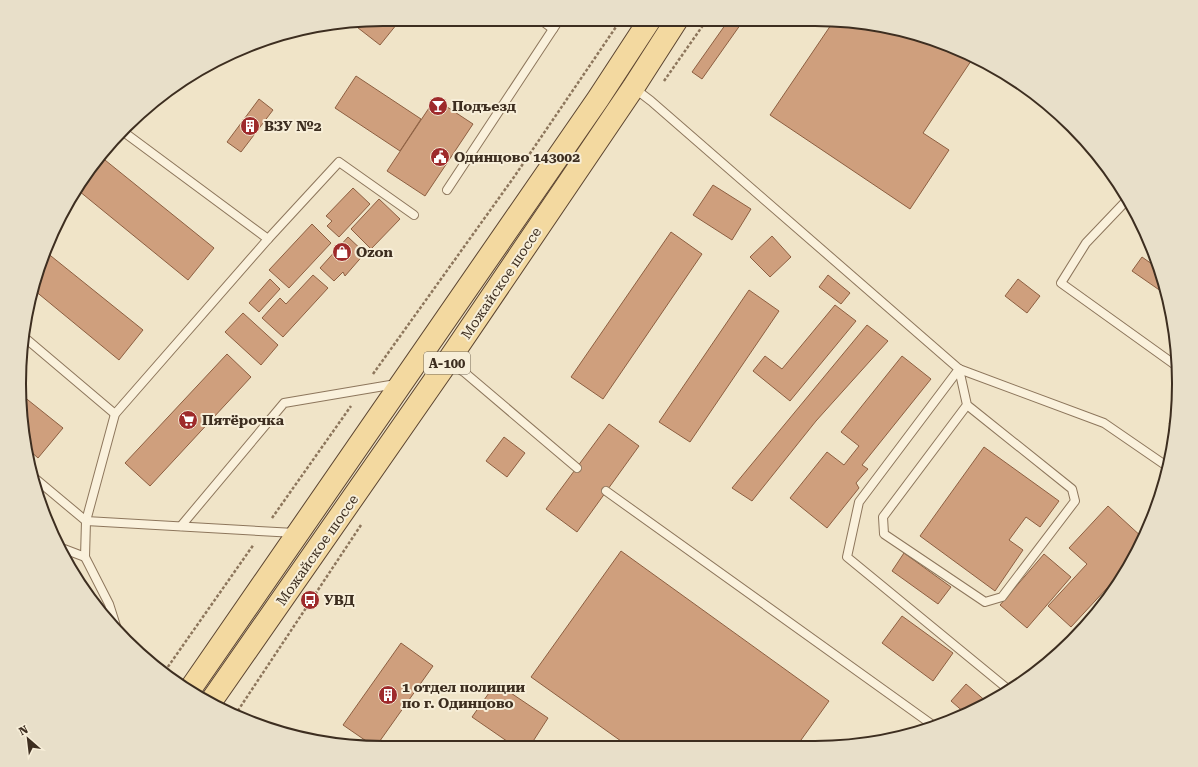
<svg xmlns="http://www.w3.org/2000/svg" width="1198" height="767" font-family="'Roboto Serif',serif">
	<style>
		.building { fill: #cf9f7d; stroke: #8d5f41 }
		.lines { fill: none; stroke-linecap: round; stroke-linejoin: round }
		.lane-casing { stroke: #8d765c; stroke-width: 10 }
		.primary-casing { stroke: #5b4430; stroke-width: 24 }
		.path { stroke: #8d765c; stroke-width: 2.5; stroke-dasharray: 3 2; stroke-linecap: butt }
		.lane { stroke: #faf1dc; stroke-width: 8 }
		.primary { stroke: #f3d9a0; stroke-width: 22 }
		.labels { text-anchor: middle; dominant-baseline: central; stroke-width: 4; stroke-linejoin: round; paint-order: stroke }
		.shield { fill: #f7eed8; stroke: #756857; stroke-width: 1 }
		.shield-label { font-size: 13px; font-weight: bold; fill: #3d2e20 }
		.poi-label { font-size: 14px; font-weight: bold; fill: #3d2e20; stroke: #f7eed8; text-anchor: start }
		.street-label { font-size: 14px; fill: #3d2e20; stroke: #f7eed8 }
		.rim { fill: none; stroke: #3d2e20; stroke-width: 2 }
	</style>
	<rect width="100%" height="100%" fill="#f0e4c8"/>
	<g class="building">
		<polygon points="384,19 401,19 380,45 353,24"/>
		<polygon points="728,21 743,21 702,79 692,72"/>
		<polygon points="833,22 862,22 954,47 973,58 923,133 949,150 910,209 770,115"/>
		<polygon points="356,76 421,119 400,151 335,108"/>
		<polygon points="259,99 273,110 241,152 227,142"/>
		<polygon points="435,99 473,124 425,196 387,171"/>
		<polygon points="100,156 214,248 188,280 79,191 94,161"/>
		<polygon points="713,185 751,209 732,240 693,215"/>
		<polygon points="353,188 370,204 339,237 327,226 332,221 326,216"/>
		<polygon points="379,199 400,219 371,249 351,229"/>
		<polygon points="312,224 331,243 289,288 269,270"/>
		<polygon points="671,232 702,254 603,399 571,377"/>
		<polygon points="772,236 791,257 770,277 750,257"/>
		<polygon points="348,237 365,253 345,276 343,272 334,281 320,268"/>
		<polygon points="46,252 143,330 119,360 34,290 38,266"/>
		<polygon points="1142,257 1159,269 1167,289 1168,296 1132,271"/>
		<polygon points="313,275 328,288 283,337 262,318 280,298 286,304"/>
		<polygon points="828,275 850,293 841,304 819,287"/>
		<polygon points="270,279 280,289 259,312 249,303"/>
		<polygon points="1018,279 1040,296 1027,313 1005,296"/>
		<polygon points="749,290 779,311 690,442 659,422"/>
		<polygon points="835,305 856,321 790,401 753,371 765,356 782,369"/>
		<polygon points="243,313 278,345 261,365 225,332"/>
		<polygon points="867,325 888,341 816,421 752,501 732,488"/>
		<polygon points="227,354 251,377 150,486 125,463"/>
		<polygon points="902,356 931,379 862,465 868,469 856,483 859,488 827,528 790,498 827,452 844,465 859,446 841,432"/>
		<polygon points="23,396 63,428 38,458 29,450"/>
		<polygon points="1176,413 1176,429 1169,424"/>
		<polygon points="609,424 639,446 577,532 546,509"/>
		<polygon points="504,437 525,453 507,477 486,461"/>
		<polygon points="984,447 1059,501 1040,527 1026,517 1009,540 1023,550 995,591 920,536"/>
		<polygon points="1108,506 1143,538 1133,560 1071,627 1048,606 1087,564 1069,548"/>
		<polygon points="621,551 829,701 796,747 628,746 531,677"/>
		<polygon points="904,553 951,587 938,604 892,571"/>
		<polygon points="1044,554 1071,577 1027,628 1000,605"/>
		<polygon points="902,616 953,653 933,681 882,643"/>
		<polygon points="401,643 433,666 377,745 372,745 343,725"/>
		<polygon points="496,683 548,718 530,746 514,746 472,717"/>
		<polygon points="966,684 988,703 976,710 966,714 951,701"/>
	</g>
	<g class="lines">
		<g class="lane-casing">
			<g id="lane">
				<polyline points="541,20 553,29"/>
				<polyline points="634,88 651,101 959,369 859,502 847,557 1009,690"/>
				<polyline points="125,133 268,239"/>
				<polyline points="447,190 559,20"/>
				<polyline points="1127,200 1086,243 1061,283 1178,367"/>
				<polyline points="24,337 115,414"/>
				<polyline points="448,362 464,372 577,468"/>
				<polyline points="959,369 967,405 1072,489 1075,501 1002,597 985,602 884,534 883,517 967,405"/>
				<polyline points="959,369 1104,423 1168,467"/>
				<polyline points="31,475 86,521 295,533"/>
				<polyline points="606,491 934,726"/>
				<polyline points="181,526 284,403 396,384"/>
				<polyline points="64,549 85,557"/>
				<polyline points="116,626 109,604 85,557 86,521 115,414 268,239 339,162 414,215"/>
			</g>
		</g>
		<g class="primary-casing">
			<g id="primary">
				<polyline points="191,688 598,99 649,21"/>
				<polyline points="212,700 448,361 633,88 676,21"/>
			</g>
		</g>
		<g class="path">
			<polyline points="664,81 706,21"/>
			<polyline points="373,374 514,177 620,21"/>
			<polyline points="272,518 351,406"/>
			<polyline points="165,671 254,544"/>
			<polyline points="235,715 361,525"/>
		</g>
		<use href="#lane" class="lane"/>
		<use href="#primary" class="primary"/>
	</g>
	<defs>
		<g id="bar-disc" transform="scale(1)"><circle r="9.5" fill="#9e2a2b" stroke="#f7eed8"/><path d="M-6-5H6L.8 .8V4.5H3.5V6h-7V4.5H-.8V.8Z" fill="#fff"/></g>
		<g id="building-disc" transform="scale(1)"><circle r="9.5" fill="#9e2a2b" stroke="#f7eed8"/><path d="M-4-6H4V6H1V3H-1V6H-4ZM-2.5-4.3h1.7v1.8h-1.7ZM.8-4.3h1.7v1.8H.8ZM-2.5-1h1.7V.8h-1.7ZM.8-1h1.7V.8H.8Z" fill="#fff"/></g>
		<g id="civic-disc" transform="scale(1)"><circle r="9.5" fill="#9e2a2b" stroke="#f7eed8"/><path d="M-.6-6.5H3V-4.5H.6V-3L4-1V1h2V6H-6V1h2V-1L-.6-3ZM-1.2 2.5V6h2.4V2.5Z" fill="#fff"/></g>
		<g id="shop-disc" transform="scale(1)"><circle r="9.5" fill="#9e2a2b" stroke="#f7eed8"/><path d="M-5-2.5h2.3a2.7 3.5 0 0 1 5.4 0H5L5.5 6h-11ZM-1.5-2.5h3a1.5 2.3 0 0 0-3 0Z" fill="#fff"/></g>
		<g id="supermarket-disc" transform="scale(1)"><circle r="9.5" fill="#9e2a2b" stroke="#f7eed8"/><path d="M-6-5.5h2.5l.6 2H6L4.5 2H-2.5L-4.4-4H-6ZM-1.5 3.2a1.3 1.3 0 1 0 .1 0ZM3 3.2a1.3 1.3 0 1 0 .1 0Z" fill="#fff"/></g>
		<g id="bus-disc" transform="scale(1)"><circle r="9.5" fill="#9e2a2b" stroke="#f7eed8"/><path d="M-5-6H5V4H4V6H2V4H-2V6H-4V4H-5ZM-3.5-4V0h7V-4ZM-3.5 1.2v1.5H-2V1.2ZM2 1.2v1.5H3.5V1.2Z" fill="#fff"/></g>
	</defs>
	<g fill-rule="evenodd">
		<use href="#bar-disc" x="438" y="106"/>
		<use href="#building-disc" x="250" y="126"/>
		<use href="#civic-disc" x="440" y="157"/>
		<use href="#shop-disc" x="342" y="252"/>
		<use href="#supermarket-disc" x="188" y="420"/>
		<use href="#bus-disc" x="310" y="600"/>
		<use href="#building-disc" x="388" y="695"/>
	</g>
	<g class="labels">
		<rect class="shield" x="424" y="352" width="46" height="22" rx="3"/>
		<g class="shield-label">
			<text x="447" y="363">А-100</text>
		</g>
		<g class="poi-label">
			<text x="452" y="106">Подъезд</text>
			<text x="264" y="126">ВЗУ №2</text>
			<text x="454" y="157">Одинцово 143002</text>
			<text x="356" y="252">Ozon</text>
			<text x="202" y="420">Пятёрочка</text>
			<text x="324" y="600">УВД</text>
			<text x="402" y="687">1 отдел полиции<tspan x="402" dy="16">по г. Одинцово</tspan></text>
		</g>
		<g class="street-label">
			<text transform="translate(501 283) rotate(-56)">Можайское шоссе</text>
			<text transform="translate(317 550) rotate(-55)">Можайское шоссе</text>
		</g>
	</g>
	<path d="M0 0H1198V767H0ZM383 26H815A357 357 0 0 1 1172 383V384A357 357 0 0 1 815 741H383A357 357 0 0 1 26 384V383A357 357 0 0 1 383 26Z" fill="#e8dfc9" fill-rule="evenodd"/>
	<path class="rim" d="M383 26H815A357 357 0 0 1 1172 383V384A357 357 0 0 1 815 741H383A357 357 0 0 1 26 384V383A357 357 0 0 1 383 26Z"/>
	<g transform="translate(28 739) rotate(332)" stroke="#f7eed8" stroke-width="3" paint-order="stroke">
	<path d="M0-3L7 15L0 10L-7 15Z" fill="#3d2e20"/>
	<text y="-6" font-size="11" font-weight="bold" text-anchor="middle" fill="#3d2e20">N</text>
	</g>
</svg>
